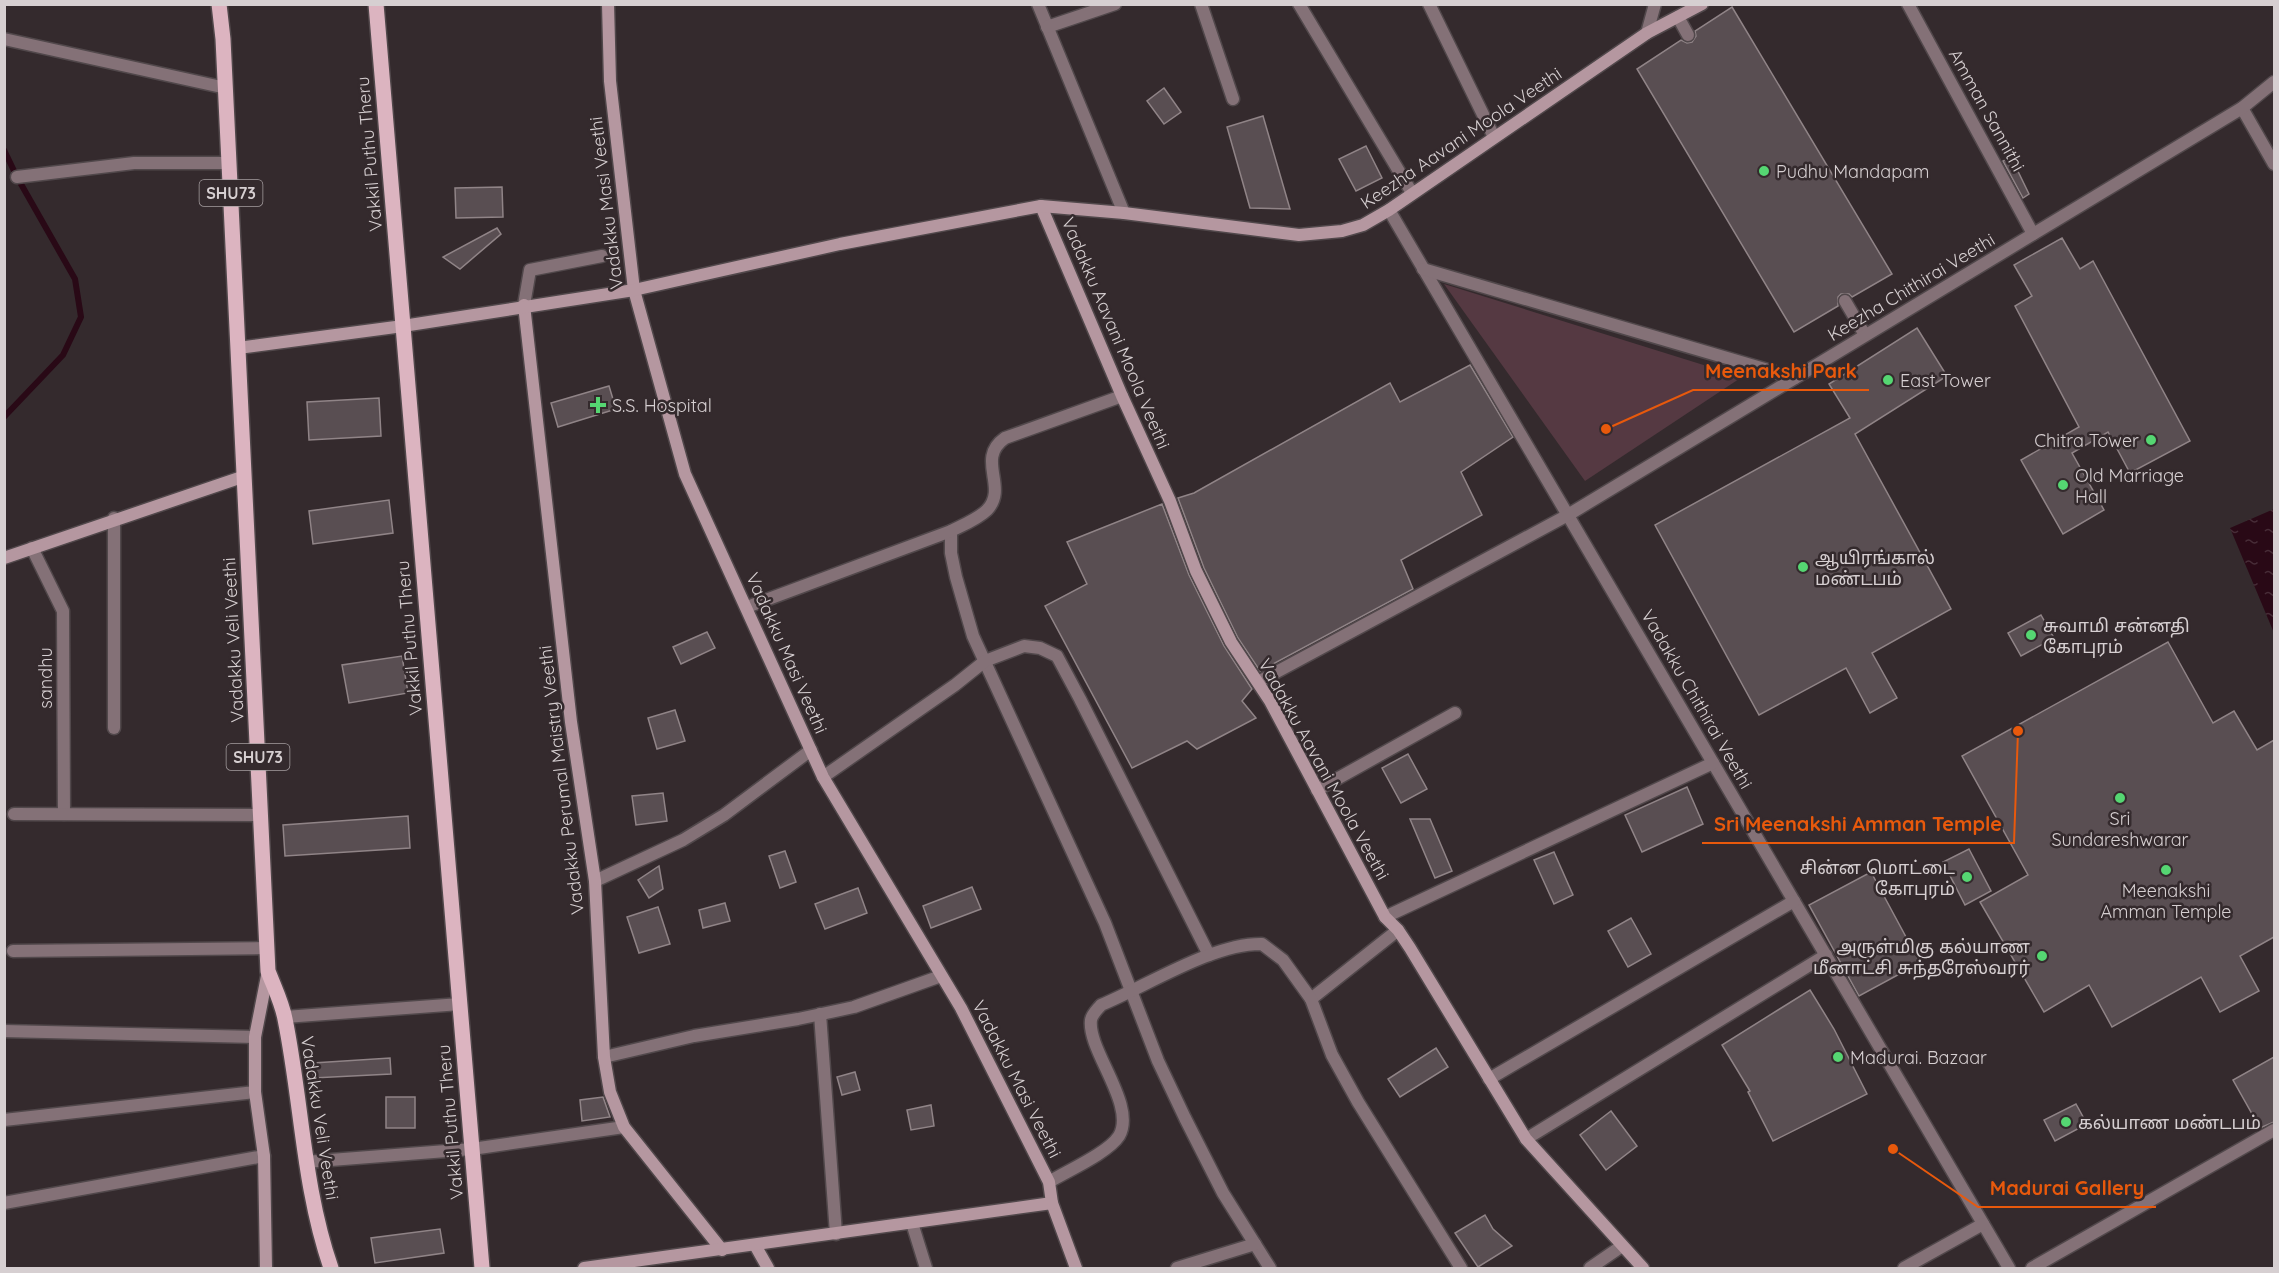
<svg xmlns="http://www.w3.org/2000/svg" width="2279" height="1273" font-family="Quicksand,'Noto Sans Tamil',sans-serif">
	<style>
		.green { fill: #553942 }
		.water { fill: url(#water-ripples) }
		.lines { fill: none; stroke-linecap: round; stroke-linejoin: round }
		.stream { stroke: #290916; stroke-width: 6 }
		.building { fill: #594e52; stroke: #908487; stroke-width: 1.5 }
		.street-casing { stroke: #51484b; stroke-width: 15 }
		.secondary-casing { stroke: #51484b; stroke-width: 15 }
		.primary-casing { stroke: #51484b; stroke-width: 18 }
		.street { stroke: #847177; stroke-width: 12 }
		.secondary { stroke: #b597a0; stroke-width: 12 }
		.primary { stroke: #dcb4c0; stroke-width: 15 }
		.poi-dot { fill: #55d672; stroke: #342a2d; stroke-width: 2 }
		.labels { text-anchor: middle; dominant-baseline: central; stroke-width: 5; stroke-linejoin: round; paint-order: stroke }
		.shield { fill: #342a2d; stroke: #a59ea0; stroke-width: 1.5 }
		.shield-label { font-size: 16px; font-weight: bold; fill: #d6cfd1 }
		.street-label { font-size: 18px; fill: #d6cfd1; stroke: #342a2d }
		.poi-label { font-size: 18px; fill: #d6cfd1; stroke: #342a2d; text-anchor: start }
		.leader { fill: none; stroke: #e8590c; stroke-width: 2 }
		.callout-dot { fill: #e8590c; stroke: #342a2d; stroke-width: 2 }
		.callout-label { font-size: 20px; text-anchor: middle; font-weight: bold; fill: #e8590c; stroke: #342a2d; stroke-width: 5; stroke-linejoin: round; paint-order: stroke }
	</style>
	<defs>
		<pattern id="water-ripples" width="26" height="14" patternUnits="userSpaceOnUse" patternTransform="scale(1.5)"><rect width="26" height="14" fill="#290916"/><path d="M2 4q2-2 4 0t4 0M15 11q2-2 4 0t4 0" fill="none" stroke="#472c37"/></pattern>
	</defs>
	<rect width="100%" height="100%" fill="#342a2d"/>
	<polygon class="green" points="1444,284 1742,377 1585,481"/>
	<polygon class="water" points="2274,509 2274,633 2230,528"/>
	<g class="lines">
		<polyline class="stream" points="4,150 17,177 75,279 81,317 63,355 4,417"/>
	</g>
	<g class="building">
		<polygon points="1732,7 1892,274 1852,297 1849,294 1841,294 1838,297 1838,306 1794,332 1637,69 1681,40 1687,43 1692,42 1696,36 1695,31"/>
		<polygon points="1164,88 1181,112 1164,124 1147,101"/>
		<polygon points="1263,116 1290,209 1250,208 1227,127"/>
		<polygon points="1366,146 1382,178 1356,191 1339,159"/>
		<polygon points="2011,157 2029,194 2023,198 2003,161"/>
		<polygon points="502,187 503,217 456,218 455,188"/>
		<polygon points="497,228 501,234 460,269 443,257"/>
		<polygon points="2062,238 2080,269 2093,261 2190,441 2130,473 2108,432 2072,453 2104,510 2063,534 2021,460 2079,427 2015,306 2032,296 2014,265"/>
		<polygon points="1917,328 1947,376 1855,434 1951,609 1872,653 1897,698 1870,713 1846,668 1759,715 1655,525 1850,418 1829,384"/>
		<polygon points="1470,365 1513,437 1461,472 1482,515 1401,560 1413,589 1260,671 1238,638 1204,568 1178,498 1194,493 1390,383 1400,402"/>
		<polygon points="609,386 616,409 558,427 551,403"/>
		<polygon points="379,398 381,436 309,440 307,402"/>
		<polygon points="389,500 393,533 313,544 309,511"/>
		<polygon points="1162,504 1189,575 1224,646 1252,689 1242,701 1256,718 1197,749 1187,741 1132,768 1045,606 1087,584 1067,542"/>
		<polygon points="2041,615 2054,638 2021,656 2008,633"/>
		<polygon points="707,632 715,648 681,664 673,647"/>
		<polygon points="2168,642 2213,723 2234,711 2257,750 2274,740 2274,937 2240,956 2259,991 2220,1012 2201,977 2112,1027 2089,985 2044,1012 1980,902 2028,875 1962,756"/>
		<polygon points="402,656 408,693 349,703 342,665"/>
		<polygon points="675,710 685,741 657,749 648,718"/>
		<polygon points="1408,754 1427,789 1401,803 1382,768"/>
		<polygon points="1687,787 1703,824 1642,852 1625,815"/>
		<polygon points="663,793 667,821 636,825 632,796"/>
		<polygon points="408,816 410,848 285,856 283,825"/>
		<polygon points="1410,819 1430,819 1452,871 1435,878"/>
		<polygon points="1969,849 1991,891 1965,905 1943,862"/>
		<polygon points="785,851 796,882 780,888 769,856"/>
		<polygon points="1554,852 1573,895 1554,904 1534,860"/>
		<polygon points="659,866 663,889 649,898 638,880"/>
		<polygon points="1871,872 1920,963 1859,996 1809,905"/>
		<polygon points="972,887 981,909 931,928 923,906"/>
		<polygon points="858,888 867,913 825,929 815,904"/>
		<polygon points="725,903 730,921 703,928 699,910"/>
		<polygon points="658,907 670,944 639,953 627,917"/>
		<polygon points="1631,918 1651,954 1628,967 1608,931"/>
		<polygon points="1810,990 1834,1029 1867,1094 1773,1141 1748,1092 1750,1091 1722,1045"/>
		<polygon points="1436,1048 1448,1067 1400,1097 1388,1079"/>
		<polygon points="2274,1057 2274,1122 2260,1128 2233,1080"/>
		<polygon points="390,1058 391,1074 313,1078 313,1063"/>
		<polygon points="855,1072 860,1090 842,1095 837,1077"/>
		<rect x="386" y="1097" width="29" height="31"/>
		<polygon points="603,1097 610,1117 582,1121 580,1100"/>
		<polygon points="2076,1104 2087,1124 2055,1141 2044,1120"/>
		<polygon points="931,1105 934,1126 911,1130 907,1110"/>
		<polygon points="1611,1111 1637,1146 1606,1170 1580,1135"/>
		<polygon points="1485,1215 1493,1229 1512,1246 1478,1267 1455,1233"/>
		<polygon points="440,1229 444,1253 375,1263 371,1238"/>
	</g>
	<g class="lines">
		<g class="street-casing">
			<g id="street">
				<polyline points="1038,4 1124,213"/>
				<polyline points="1201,4 1233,99"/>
				<polyline points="1299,4 1412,193"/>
				<polyline points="1429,4 1494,137"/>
				<polyline points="1908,4 2033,234"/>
				<polyline points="1678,17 1688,35"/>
				<polyline points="1047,27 1115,4"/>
				<polyline points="1647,33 1655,4"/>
				<polyline points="4,39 226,88"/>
				<polyline points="2242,108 2274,164"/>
				<polyline points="17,177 134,163 229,163"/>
				<polyline points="1389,210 2009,1268"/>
				<polyline points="1423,269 1795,378"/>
				<polyline points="1845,301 1865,335"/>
				<polyline points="524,305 530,270 602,256"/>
				<polyline points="951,531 951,553 956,577 973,636 1105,923 1158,1061 1185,1118 1223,1193 1270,1268"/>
				<polyline points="32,548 63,611 64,814"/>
				<path d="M747,607L951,531C963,525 978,519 987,510C1009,487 975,459 1005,438L1122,396"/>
				<polyline points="1258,682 1568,515 2242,108 2274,82"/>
				<polyline points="114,728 114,518"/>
				<polyline points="823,777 955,685 985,661 1024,646 1040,648 1057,656 1080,699 1209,955"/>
				<polyline points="1317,790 1455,713"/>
				<polyline points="14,814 261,815"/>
				<polyline points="595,881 683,840 724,815 811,750"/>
				<polyline points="1385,917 1713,763"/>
				<polyline points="13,951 267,948"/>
				<polyline points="1311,999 1398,930"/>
				<polyline points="820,1014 836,1234"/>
				<polyline points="285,1017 460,1004"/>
				<polyline points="4,1031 255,1037"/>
				<polyline points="604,1057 694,1036 798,1019 854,1007 941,976"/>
				<polyline points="1489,1079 1794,901"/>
				<polyline points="4,1120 255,1092"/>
				<polyline points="1526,1139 1826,955"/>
				<polyline points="305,1162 472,1149 624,1127"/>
				<path d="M1049,1182C1067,1171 1108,1153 1119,1136C1137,1105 1087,1050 1091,1020C1092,1014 1097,1010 1101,1005C1147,986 1213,943 1262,944L1283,960L1311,999L1332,1055L1358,1102L1461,1268"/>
				<polyline points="4,1203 264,1156"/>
				<polyline points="912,1223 926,1268"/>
				<polyline points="1177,1268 1255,1244"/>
				<polyline points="1590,1268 1622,1246"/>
				<polyline points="1904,1268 1983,1224"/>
				<polyline points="2032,1268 2274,1130"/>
			</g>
		</g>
		<g class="secondary-casing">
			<g id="secondary">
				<polyline points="608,4 610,81 634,290 685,474 823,777 961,1008 1049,1182 1052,1203 1076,1268"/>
				<polyline points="1041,206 1122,396 1170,501 1196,571 1231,642 1270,701 1385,917 1398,930 1410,948 1526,1139 1643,1268"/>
				<polyline points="524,305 571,722 595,881 604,1057 610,1092 624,1127 722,1250"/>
				<polyline points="238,348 403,326 634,290 840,244 1041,206 1124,213 1299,235 1342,231 1363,225 1389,210 1647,33 1702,4"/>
				<polyline points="4,558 245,476"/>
				<polyline points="755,1245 768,1268"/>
				<polyline points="266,1268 264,1156 255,1092 255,1037 268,971"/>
				<polyline points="584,1268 1052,1203"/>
			</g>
		</g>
		<g class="primary-casing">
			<g id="primary">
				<path d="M219,4L223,39L268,971C274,987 282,1003 285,1019C302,1103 303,1187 331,1268"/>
				<polyline points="376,4 482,1268"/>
			</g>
		</g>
		<use href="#street" class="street"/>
		<use href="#secondary" class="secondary"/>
		<use href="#primary" class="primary"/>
	</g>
	<g class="poi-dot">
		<circle cx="1764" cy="171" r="6"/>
		<circle cx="1888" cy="380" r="6"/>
		<path d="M595 396h6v6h6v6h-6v6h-6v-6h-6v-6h6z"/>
		<circle cx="2151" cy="440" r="6"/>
		<circle cx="2063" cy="485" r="6"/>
		<circle cx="1803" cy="567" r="6"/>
		<circle cx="2031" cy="635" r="6"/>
		<circle cx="2120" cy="798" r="6"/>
		<circle cx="2166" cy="870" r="6"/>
		<circle cx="1967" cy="877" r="6"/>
		<circle cx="2042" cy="956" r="6"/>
		<circle cx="1838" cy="1057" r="6"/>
		<circle cx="2066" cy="1122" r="6"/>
	</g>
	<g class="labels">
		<g class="shield">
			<rect x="199.5" y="180" width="63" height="26" rx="4.5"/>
			<rect x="226.5" y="744" width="63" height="26" rx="4.5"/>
		</g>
		<g class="shield-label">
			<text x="231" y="193">SHU73</text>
			<text x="258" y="757">SHU73</text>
		</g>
		<g class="street-label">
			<text transform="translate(1987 110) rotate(61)">Amman Sannithi</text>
			<text transform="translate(1461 138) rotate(-34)">Keezha Aavani Moola Veethi</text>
			<text transform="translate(369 154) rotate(-95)">Vakkil Puthu Theru</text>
			<text transform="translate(606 203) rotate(-97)">Vadakku Masi Veethi</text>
			<text transform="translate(1911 287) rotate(-31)">Keezha Chithirai Veethi</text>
			<text transform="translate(1116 333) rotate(67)">Vadakku Aavani Moola Veethi</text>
			<text transform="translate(409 638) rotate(-95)">Vakkil Puthu Theru</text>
			<text transform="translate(233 640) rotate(-93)">Vadakku Veli Veethi</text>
			<text transform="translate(787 653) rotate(66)">Vadakku Masi Veethi</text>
			<text transform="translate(45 678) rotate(-90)">sandhu</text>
			<text transform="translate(1697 699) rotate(60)">Vadakku Chithirai Veethi</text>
			<text transform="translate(1324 769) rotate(61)">Vadakku Aavani Moola Veethi</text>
			<text transform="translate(561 780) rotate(-97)">Vadakku Perumal Maistry Veethi</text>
			<text transform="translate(1017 1079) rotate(63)">Vadakku Masi Veethi</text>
			<text transform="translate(320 1118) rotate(81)">Vadakku Veli Veethi</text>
			<text transform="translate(450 1122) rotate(-95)">Vakkil Puthu Theru</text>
		</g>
		<g class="poi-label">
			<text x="1776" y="171">Pudhu Mandapam</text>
			<text x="1900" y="380">East Tower</text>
			<text x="612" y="405">S.S. Hospital</text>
			<text x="2139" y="440" text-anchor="end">Chitra Tower</text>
			<text x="2075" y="475">Old Marriage<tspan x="2075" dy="21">Hall</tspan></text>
			<text x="1815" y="557">ஆயிரங்கால்<tspan x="1815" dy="21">மண்டபம்</tspan></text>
			<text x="2043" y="625">சுவாமி சன்னதி<tspan x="2043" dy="21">கோபுரம்</tspan></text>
			<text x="2120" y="818" text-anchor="middle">Sri<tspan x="2120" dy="21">Sundareshwarar</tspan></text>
			<text x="1955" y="867" text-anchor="end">சின்ன மொட்டை<tspan x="1955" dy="21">கோபுரம்</tspan></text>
			<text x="2166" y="890" text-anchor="middle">Meenakshi<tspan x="2166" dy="21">Amman Temple</tspan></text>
			<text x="2030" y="946" text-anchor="end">அருள்மிகு கல்யாண<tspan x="2030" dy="21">மீனாட்சி சுந்தரேஸ்வரர்</tspan></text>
			<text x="1850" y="1057">Madurai. Bazaar</text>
			<text x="2078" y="1122">கல்யாண மண்டபம்</text>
		</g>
	</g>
	<path class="leader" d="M1606 429L1693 390H1869M2018 731L2014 843H1702M1893 1149L1978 1207H2156"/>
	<g class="callout-dot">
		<circle cx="1606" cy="429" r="6"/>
		<circle cx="2018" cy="731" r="6"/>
		<circle cx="1893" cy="1149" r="6"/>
	</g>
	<g class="callout-label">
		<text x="1781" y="378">Meenakshi Park</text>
		<text x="1858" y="831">Sri Meenakshi Amman Temple</text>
		<text x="2067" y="1195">Madurai Gallery</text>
	</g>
	<rect width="2279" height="1273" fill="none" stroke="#d6cfd1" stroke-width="12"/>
</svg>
